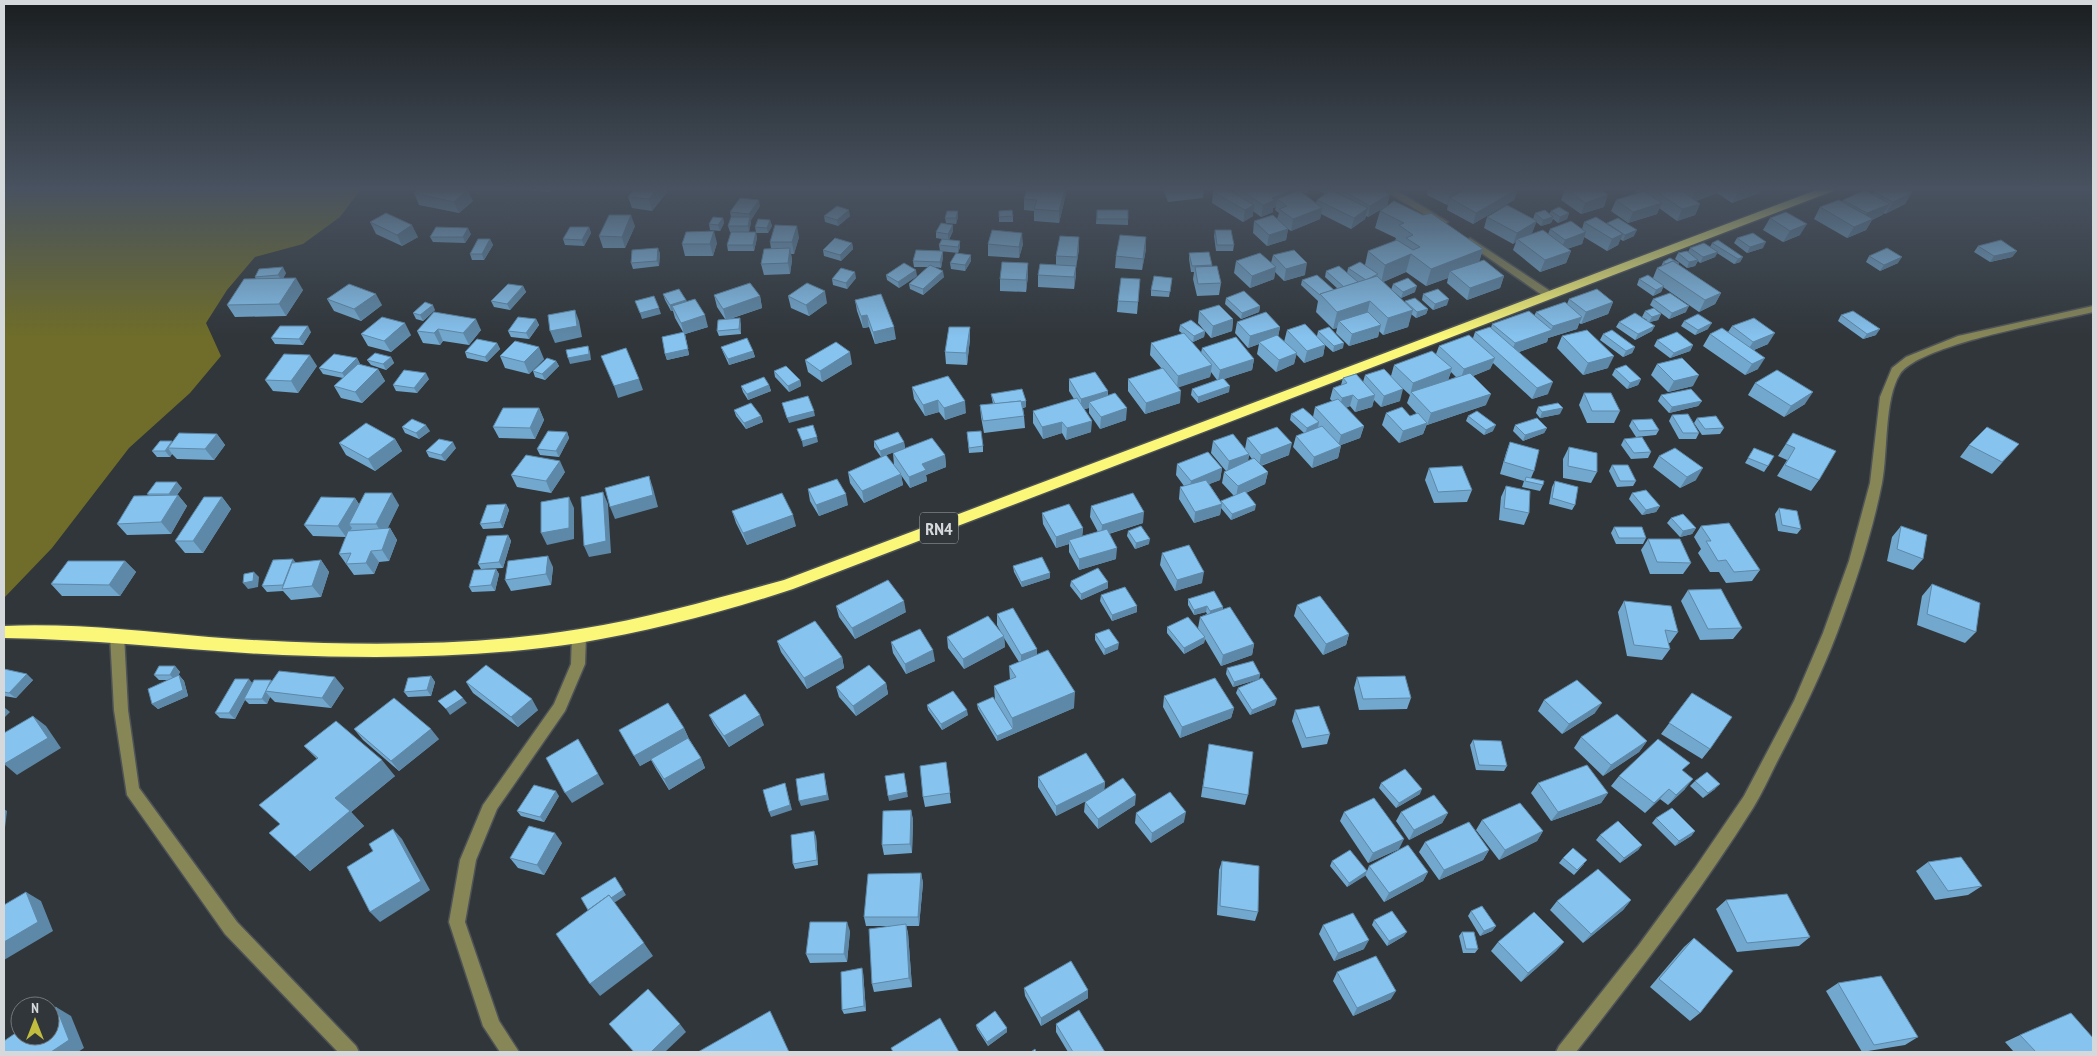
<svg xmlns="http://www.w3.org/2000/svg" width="2097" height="1056" font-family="'PT Sans Narrow',sans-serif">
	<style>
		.forest { fill: #6f6d29 }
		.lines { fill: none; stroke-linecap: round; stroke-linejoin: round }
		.minor-casing { stroke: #4e5357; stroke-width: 3 }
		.highway-casing { stroke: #4e5357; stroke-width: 3 }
		.minor { fill: #878657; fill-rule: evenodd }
		.highway { fill: #fbf778; fill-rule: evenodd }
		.wall { fill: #73a8ce; fill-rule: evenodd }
		.shaded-wall { fill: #5e88a7 }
		.building { fill: #86c3ef; stroke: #5e88a7 }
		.labels { text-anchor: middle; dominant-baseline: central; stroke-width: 5; stroke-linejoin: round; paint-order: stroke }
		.shield { fill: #30363a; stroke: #a4a8ab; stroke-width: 1 }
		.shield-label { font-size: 18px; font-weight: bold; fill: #d6d9dc }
	</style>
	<rect width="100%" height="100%" fill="#30363a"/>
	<polygon class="forest" points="4,189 361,189 340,217 303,244 255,257 227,290 206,323 221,356 190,393 129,448 52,548 4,598"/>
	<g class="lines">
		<g class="minor-casing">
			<g id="minor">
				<polygon points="1382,189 1394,189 1448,222 1443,225 1440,224"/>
				<polygon points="1470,238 1553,293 1554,295 1553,297 1545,297 1467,243 1465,241"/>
				<path d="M2093,306V312C2056,321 1920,344 1900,374C1884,399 1888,453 1882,483C1872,534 1855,585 1837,633C1821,675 1801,716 1780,756C1771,773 1763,792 1753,808C1699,894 1638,973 1576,1052H1556L1559,1046L1638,946L1695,868L1744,796L1794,701L1823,633L1849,561L1870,483L1880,397L1892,368L1906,357L1958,336Z"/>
				<polygon points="117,630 122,631 124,635 128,710 139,788 237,922 356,1046 359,1052 338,1052 225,934 127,795 114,710 110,635 112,631"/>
				<polygon points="579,630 584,632 586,636 585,664 565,711 497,809 476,860 465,922 499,1021 519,1052 500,1052 483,1026 449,922 460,860 483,805 554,704 571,664 572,636 574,632"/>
			</g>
		</g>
		<g class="highway-casing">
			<path id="highway" d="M1819,189H1835L1833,191L793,589C723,612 651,631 579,643C481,658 382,659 283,655C190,651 97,639 4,638V626C72,623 141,631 209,637C247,640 286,642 324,643C409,645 496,643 580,629C649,618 717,598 784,580Z"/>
		</g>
		<use href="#minor" class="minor"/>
		<use href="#highway" class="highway"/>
	</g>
	<g class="wall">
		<polygon points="527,189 552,189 549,192 527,190"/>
		<polygon points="924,189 945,189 943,192"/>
		<polygon points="1163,189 1204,189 1203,198 1168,202"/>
		<polygon points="1235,189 1308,189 1308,192 1303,194 1316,203 1317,200 1325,194 1319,190 1320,189 1380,189 1390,194 1387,206 1368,217 1366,216 1365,219 1351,229 1321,214 1320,219 1291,231 1288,229 1286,240 1267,246 1253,233 1254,221 1277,219 1279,213 1275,210 1276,207 1273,208 1273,212 1261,217 1253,211 1253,216 1243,222 1212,203 1213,192 1234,193"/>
		<polygon points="1428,189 1518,189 1514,200 1473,224 1447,210 1448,204 1447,205 1427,195"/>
		<polygon points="1565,189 1600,189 1604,207 1581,214 1561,200"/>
		<polygon points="1633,189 1761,189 1759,193 1732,203 1717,193 1696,201 1700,204 1695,215 1677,221 1659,208 1657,214 1628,223 1611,211 1616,200 1638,193"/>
		<polygon points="1880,189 1913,189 1905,204 1885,214 1884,213 1882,215 1872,220 1866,230 1847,238 1814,219 1820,207 1842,201 1843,200 1872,194 1874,192"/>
		<polygon points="667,192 652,211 632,208 628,197"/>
		<polygon points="414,193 473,201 459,213 419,205"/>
		<polygon points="1066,194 1059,223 1034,221 1034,211 1024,210 1024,199"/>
		<polygon points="760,206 751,220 751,222 749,232 730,232 728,226 731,217 730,212"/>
		<polygon points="1097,210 1128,219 1128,225 1096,224"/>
		<polygon points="958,211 958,217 956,224 946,223 945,218"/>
		<polygon points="999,211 1013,216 1013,222 999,222"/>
		<polygon points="1380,211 1483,249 1479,261 1504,276 1500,288 1467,300 1447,283 1448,278 1426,286 1406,272 1383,282 1391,290 1393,284 1415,292 1401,298 1392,290 1405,303 1405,301 1428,309 1426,314 1416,318 1411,314 1408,327 1383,335 1379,331 1378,337 1349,346 1336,333 1337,328 1333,329 1316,312 1318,301 1301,285 1302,280 1334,290 1338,289 1325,277 1326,271 1347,273 1348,268 1365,265 1368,251 1395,241 1396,238 1375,228"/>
		<polygon points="1551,211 1569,213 1567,219 1558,223 1553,219 1551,223 1541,226 1536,222 1532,233 1529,235 1548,234 1550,229 1582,229 1584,222 1607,223 1634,236 1623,241 1620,239 1618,245 1607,251 1584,237 1582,244 1567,249 1571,251 1566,263 1540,272 1513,250 1516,242 1513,244 1484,228 1487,217 1533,219 1535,213 1549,214"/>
		<polygon points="824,216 850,216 838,226 825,222"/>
		<polygon points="723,218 724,223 720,231 710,230 709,224"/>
		<polygon points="1770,218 1800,235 1783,242 1763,230"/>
		<polygon points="770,220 772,226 768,233 756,233 757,238 754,251 728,251 727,245 756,232 755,227"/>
		<polygon points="370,222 418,237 402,246 376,234"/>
		<polygon points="635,226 625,248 603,248 599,236"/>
		<polygon points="589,227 591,233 584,246 565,245 563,239"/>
		<polygon points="1215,230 1234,245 1233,251 1216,251 1214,236"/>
		<polygon points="953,231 949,240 960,241 960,247 958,253 940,251 939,245 942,239 936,238 936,232"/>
		<polygon points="471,234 465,243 433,242 430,237"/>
		<polygon points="799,237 794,254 791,254 792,260 790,274 764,275 761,264 771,249 770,242"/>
		<polygon points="1737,238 1763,248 1747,253 1734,243"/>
		<polygon points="490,239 493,245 484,260 472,260 470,254"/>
		<polygon points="717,243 713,256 685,256 682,244"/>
		<polygon points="852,243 853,249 841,261 824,256 823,250"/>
		<polygon points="1712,243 1743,257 1740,262 1734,264 1717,253 1715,257 1700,263 1698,261 1695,266 1687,268 1675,259 1678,253 1688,252 1690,248 1710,247"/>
		<polygon points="988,244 1023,244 1019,258 988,256"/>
		<polygon points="1978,246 2017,251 2012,257 1990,262 1974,252"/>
		<polygon points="1079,249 1076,268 1074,289 1038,287 1038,275 1056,265 1056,256"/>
		<polygon points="1146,249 1142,270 1115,268 1116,256"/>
		<polygon points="943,251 943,257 941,268 935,267 944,277 923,295 910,289 909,284 928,267 914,267 913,261"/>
		<polygon points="660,253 659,266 633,269 631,263"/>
		<polygon points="1189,253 1212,265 1212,267 1221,283 1219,295 1197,296 1193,279 1194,272 1191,272 1189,259"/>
		<polygon points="1273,255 1305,275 1284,281 1275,272 1274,279 1250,288 1234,273 1236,261 1271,263"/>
		<polygon points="1869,256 1898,263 1880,271 1866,262"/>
		<polygon points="971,261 965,271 951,269 950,263"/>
		<polygon points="1663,262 1679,263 1679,265 1721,293 1715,304 1699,312 1663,287 1661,292 1653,296 1637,285 1639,279 1653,278 1657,268 1661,267"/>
		<polygon points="1028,263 1028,275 1026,292 1000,291 1000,279"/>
		<polygon points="286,273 283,278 303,290 286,316 235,317 227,305 256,279 255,277"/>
		<polygon points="886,275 917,276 899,288 887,280"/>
		<polygon points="856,278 847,289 833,285 832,279"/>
		<polygon points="1172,278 1169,297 1151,296 1151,290"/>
		<polygon points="523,286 526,292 510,310 494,307 491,301"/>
		<polygon points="1139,291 1137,314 1117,312 1118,301"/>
		<polygon points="663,294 686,300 708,327 685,334 689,355 667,360 665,354 683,332 675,318 673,311 671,311 665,300"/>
		<polygon points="1423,294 1447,305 1433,310 1422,300"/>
		<polygon points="714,295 760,296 762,308 730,319 741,324 741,334 719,336 717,331 725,319 717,307"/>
		<polygon points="788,296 827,303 809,316 791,308"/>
		<polygon points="1226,298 1260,306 1259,312 1241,319 1225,304"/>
		<polygon points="327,299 382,305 361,321 334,311"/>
		<path d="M1569,299L1613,302L1608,314L1581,324L1579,323L1577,329L1548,338L1547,342L1519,352L1548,394L1532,399L1493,363L1490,369L1473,376L1486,405L1427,425V424L1423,434L1399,443L1382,425L1386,413L1410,416L1417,414L1407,403L1410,395L1399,385L1400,401L1381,407L1374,400L1372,407L1355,412L1350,406L1346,408L1364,426L1360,438L1341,445L1338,458L1312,468L1293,447L1296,436L1304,433L1290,420L1291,414L1313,417L1315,407L1332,401L1330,399L1333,388L1341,385L1343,378L1363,382L1365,375L1391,376L1394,365L1436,354L1439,346L1473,338L1475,332L1491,328L1492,324L1534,316L1536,312L1567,304ZM1451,372L1456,377L1448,380Z"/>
		<polygon points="1653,299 1686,312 1669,319 1650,305"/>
		<polygon points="855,300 896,339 875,344 869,327 863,328 857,311"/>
		<polygon points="435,310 423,321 416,319 413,313"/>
		<polygon points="1199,311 1233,319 1232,331 1211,338 1198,323"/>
		<polygon points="1645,311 1661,314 1658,320 1650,322 1652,331 1635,340 1616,327 1619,322 1647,320 1642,317"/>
		<polygon points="434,312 481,330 469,345 443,341 440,345 423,343 417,331"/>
		<polygon points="1841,315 1876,335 1863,339 1838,321"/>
		<polygon points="536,319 539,325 529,339 511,337 508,331"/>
		<polygon points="1684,321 1708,329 1695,335 1681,326"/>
		<polygon points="1237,322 1280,327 1278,336 1284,342 1287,330 1317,336 1318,331 1343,348 1333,352 1325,345 1323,356 1304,363 1296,354 1294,364 1276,372 1257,354 1259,344 1248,348 1235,333"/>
		<polygon points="1180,325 1205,331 1204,337 1193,342 1189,339 1201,353 1202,348 1254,359 1252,370 1224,379 1229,392 1198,403 1191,395 1192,389 1217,380 1211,372 1210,377 1178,387 1180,403 1145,414 1128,391 1128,379 1162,369 1150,355 1151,343 1183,334 1179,331"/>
		<polygon points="1732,326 1768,344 1754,350 1758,369 1745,375 1703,346 1710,334 1728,332"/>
		<polygon points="970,327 970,339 967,365 946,364 945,352"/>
		<polygon points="311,332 303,345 275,344 271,338"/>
		<polygon points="361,334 411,335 391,352 368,346"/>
		<polygon points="1603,334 1635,347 1632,353 1623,357 1600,340"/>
		<polygon points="1562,336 1608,368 1583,375 1557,348"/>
		<polygon points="1657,340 1693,345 1690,351 1670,358 1654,346"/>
		<polygon points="497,343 500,349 487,362 467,358 465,352"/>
		<polygon points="721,347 753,351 755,357 729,365 723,352"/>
		<polygon points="500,356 544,359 529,374 505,368"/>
		<polygon points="391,357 394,363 386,370 371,365 367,360"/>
		<polygon points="357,358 360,364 359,364 378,369 385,381 362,403 341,398 334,386 343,378 323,374 319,368"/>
		<polygon points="805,360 852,364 822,382 808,372"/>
		<polygon points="556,361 559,366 545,380 535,377 533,371"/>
		<polygon points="1657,364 1693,386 1668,392 1651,375"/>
		<polygon points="317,366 298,393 273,391 265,380"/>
		<polygon points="1615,369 1641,379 1638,385 1627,389 1612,375"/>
		<polygon points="774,371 800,380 801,386 789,392 775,377"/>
		<polygon points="429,379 417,393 396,391 393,385"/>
		<polygon points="1069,379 1108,391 1108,396 1126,420 1100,429 1089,413 1089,408 1084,409 1091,432 1066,440 1062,433 1043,439 1033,423 1033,411 1074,399 1069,391"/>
		<polygon points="1755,383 1805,404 1784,417 1748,395"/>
		<polygon points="769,385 771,391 748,400 743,392 741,386"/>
		<polygon points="912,387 966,413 945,420 939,412 925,416 914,399"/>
		<polygon points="1584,393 1620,411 1614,423 1587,423 1579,405"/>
		<polygon points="991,394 1026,401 1026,407 1023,408 1024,416 1025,428 984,433 981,417 980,405 993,404"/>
		<polygon points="1661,395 1702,401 1698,406 1669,413 1658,401"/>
		<polygon points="1538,407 1560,414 1540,418 1536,413"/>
		<polygon points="539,408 544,420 535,439 499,438 493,427"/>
		<polygon points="734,410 761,416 763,422 746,429 736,416"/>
		<polygon points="1672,415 1699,433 1696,439 1679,439 1669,421"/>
		<polygon points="1468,416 1493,431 1484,435 1466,421"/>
		<polygon points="1697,418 1724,428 1720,434 1702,435 1694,423"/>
		<polygon points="1632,420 1659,430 1656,435 1636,437 1629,426"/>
		<polygon points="1515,425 1547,428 1544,433 1523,441 1513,431"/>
		<polygon points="402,427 430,431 419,439 405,433"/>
		<polygon points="567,432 569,438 559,457 540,455 537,449"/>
		<polygon points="967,432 983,446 983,452 969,453"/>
		<polygon points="1793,433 1819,480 1811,491 1777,476 1787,460 1778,456"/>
		<polygon points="217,434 225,445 214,460 177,459 172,454 170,457 157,457 152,451 172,442"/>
		<path d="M1247,438L1289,455L1261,466L1268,472L1265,484L1246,493L1255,510L1231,520L1221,508L1220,515L1194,523L1179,499L1180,487L1184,486L1176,475L1177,464L1222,468L1220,480L1209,484L1221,502V501L1234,496L1222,483L1224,472L1226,471L1211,453L1213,441L1245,449ZM1249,455L1252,459L1248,461Z"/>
		<polygon points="395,439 402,451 375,471 346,455 339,443"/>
		<polygon points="1624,439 1651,452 1648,458 1631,459 1621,445"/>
		<polygon points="874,441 904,442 905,448 881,457 874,447"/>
		<polygon points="1510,442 1534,471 1531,478 1543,485 1540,491 1522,487 1524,481 1500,474 1506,453"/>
		<polygon points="2019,444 1992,474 1960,457 1969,445"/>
		<polygon points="1569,447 1597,472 1591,483 1563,478 1563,459"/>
		<polygon points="456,448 445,461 429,457 426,451"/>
		<polygon points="1754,448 1768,466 1764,472 1745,463"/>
		<polygon points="893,453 945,455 946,467 926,475 927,481 910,488 901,475 903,485 864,503 850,483 848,472 894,465"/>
		<polygon points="1659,456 1696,480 1680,488 1653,467"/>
		<polygon points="1612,465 1636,481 1633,486 1617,487 1609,471"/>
		<polygon points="1429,468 1472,490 1467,502 1434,503 1425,480"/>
		<polygon points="565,472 551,493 517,487 511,475"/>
		<polygon points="1555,481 1575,505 1572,510 1549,504 1552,487"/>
		<polygon points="1506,486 1529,513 1524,525 1499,520 1501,497"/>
		<polygon points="182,488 177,495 178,495 187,506 171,534 127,535 117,524 149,495 147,494"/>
		<polygon points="808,489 848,505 819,516 810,501"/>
		<polygon points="1632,493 1660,506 1656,512 1642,515 1629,499"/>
		<polygon points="222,497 231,509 203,553 185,553 175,541"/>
		<polygon points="355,498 359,504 399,505 387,529 390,528 397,540 389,561 379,562 374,574 354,575 339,554 346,537 313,536 304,525"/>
		<polygon points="506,504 509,510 503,528 483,529 480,524"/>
		<polygon points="1091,506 1143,523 1109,534 1116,559 1079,570 1069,552 1069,544 1056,548 1043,524 1042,513 1083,528 1082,536 1098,532 1090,517"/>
		<polygon points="1779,508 1801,529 1797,534 1778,531 1775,514"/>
		<polygon points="732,511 796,526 747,545 736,523"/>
		<polygon points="1671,518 1696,528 1692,534 1680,537 1667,523"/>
		<polygon points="1701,526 1760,570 1752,581 1726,583 1719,572 1710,572 1698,553 1701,549 1694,537"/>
		<polygon points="1901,526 1923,559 1913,570 1887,561 1892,537"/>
		<polygon points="1614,527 1646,538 1643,544 1616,544 1611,533"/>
		<polygon points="1128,531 1149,544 1135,549 1127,536"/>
		<polygon points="508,535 511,541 503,568 481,569 478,564"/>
		<polygon points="1648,539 1691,563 1683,574 1650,574 1641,550"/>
		<polygon points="1162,553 1202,583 1175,591 1160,565"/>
		<polygon points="321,560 329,572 321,597 291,600 283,591 267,592 262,586 296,563"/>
		<polygon points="125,561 136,572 120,596 62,596 51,584"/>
		<polygon points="1013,566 1050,578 1022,587 1014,572"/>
		<polygon points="553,567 551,585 511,591 505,580"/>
		<polygon points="496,569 499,574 495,591 472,592 469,587"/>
		<polygon points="1071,581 1108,582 1108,588 1081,600 1070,586"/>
		<polygon points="1932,584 1976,632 1965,643 1917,625 1922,596"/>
		<polygon points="1688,590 1742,628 1733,639 1700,640 1681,601"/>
		<polygon points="1101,595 1137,612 1112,621 1100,601"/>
		<polygon points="1188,599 1223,607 1223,609 1254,644 1252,655 1221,666 1205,639 1204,643 1184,654 1167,633 1167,627 1200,632 1198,628 1200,617 1207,614 1206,612 1194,615 1188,605"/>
		<polygon points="1624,601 1678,632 1670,643 1668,643 1670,649 1662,660 1627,656 1618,612"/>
		<polygon points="1297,605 1349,634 1346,645 1323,655 1294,616"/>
		<polygon points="836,606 906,612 855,639 839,617"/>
		<polygon points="997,614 1037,649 1037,654 1074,708 997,741 978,709 977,704 995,701 994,686 1010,680 1009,666 1019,662 1004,638 1005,647 964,669 948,648 947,637 1002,634 997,625"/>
		<polygon points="1095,634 1118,649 1104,655 1095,640"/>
		<polygon points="777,641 842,657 844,668 807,689 781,652"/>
		<polygon points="891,642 935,661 906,674 893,653"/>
		<polygon points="175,666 180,672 178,676 179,675 184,681 188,696 158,709 152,704 168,680 159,680 154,675"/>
		<polygon points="1227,668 1260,674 1259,679 1233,687 1226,674"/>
		<polygon points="4,669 33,680 16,698 4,696"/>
		<polygon points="431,676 435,682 431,696 408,697 404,692"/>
		<polygon points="1357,677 1411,698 1407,709 1359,710 1354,688"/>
		<polygon points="271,680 272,681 344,688 331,708 275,702 270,697 267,704 249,704 245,700 235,719 220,718 215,713 253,683"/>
		<polygon points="466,682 538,710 518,727 473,693"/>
		<polygon points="886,683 888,694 856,716 839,697 836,687"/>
		<polygon points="1238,688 1275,705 1250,715 1236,693"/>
		<polygon points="1692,693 1710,749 1702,759 1661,734"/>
		<polygon points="1164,696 1234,708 1231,718 1180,738 1163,707"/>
		<polygon points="1544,700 1595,713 1562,734 1538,711"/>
		<polygon points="927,705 968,715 942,730 928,710"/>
		<polygon points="1295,710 1330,734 1327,744 1302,748 1292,721"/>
		<polygon points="709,715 764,725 729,747 714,725"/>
		<polygon points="684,728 689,739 701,758 705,768 669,790 656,769 651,760 640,766 619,730"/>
		<polygon points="354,729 439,739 399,771 363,740"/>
		<polygon points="1581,737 1647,741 1639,752 1603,776 1574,748"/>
		<polygon points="1473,740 1507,766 1504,771 1476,770 1470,745"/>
		<polygon points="1209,744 1248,795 1245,805 1201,797"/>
		<polygon points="304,746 395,776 351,812 364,826 310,871 295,857 280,824 317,759"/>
		<polygon points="946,762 951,803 925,807 923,797"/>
		<polygon points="1683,771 1685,789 1668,805 1660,799 1645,813 1611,786 1619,776"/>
		<polygon points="1038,777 1105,782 1104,790 1135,805 1098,829 1084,812 1085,802 1090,799 1056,816 1038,787"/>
		<polygon points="1695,781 1715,789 1703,798 1690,786"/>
		<polygon points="1381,783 1420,794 1396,808 1379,788"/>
		<polygon points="1538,783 1608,793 1601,803 1551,821 1531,793"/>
		<polygon points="559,796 544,822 521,816 517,811"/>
		<polygon points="911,810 913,820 912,853 884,855 882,845"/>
		<polygon points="1344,812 1399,849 1368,863 1340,821"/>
		<polygon points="1401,812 1448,813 1442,823 1409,840 1396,821"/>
		<polygon points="1136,813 1184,822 1151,843 1135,823"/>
		<polygon points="1656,818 1695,831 1691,836 1675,846 1652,823"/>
		<polygon points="1482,820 1543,831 1537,841 1499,860 1476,830"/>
		<polygon points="1600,835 1642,845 1638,850 1620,863 1596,840"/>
		<polygon points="816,836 818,865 795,869 793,864"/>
		<polygon points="1425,842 1489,850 1483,860 1439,880 1419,852"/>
		<polygon points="562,843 544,875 518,868 510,858"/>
		<polygon points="1563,858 1584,864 1574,875 1559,863"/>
		<polygon points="1222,861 1258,912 1255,921 1217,915 1219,870"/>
		<polygon points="1332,861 1367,871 1369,866 1428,872 1423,881 1384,902 1365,875 1347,887 1330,866"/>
		<polygon points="1928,862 1982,886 1968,895 1935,900 1916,871"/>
		<polygon points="921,873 923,883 919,926 906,926 908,933 912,987 874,992 872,984 893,926 866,926 864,917"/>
		<polygon points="1631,900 1623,910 1583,943 1550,910 1557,901"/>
		<polygon points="1726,900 1810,937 1799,946 1737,952 1716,909"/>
		<polygon points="1471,911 1496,926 1492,931 1480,936 1468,916"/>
		<polygon points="1374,920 1404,936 1387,946 1372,925"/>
		<polygon points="1323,925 1364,949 1334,961 1319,934"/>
		<polygon points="850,931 847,962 810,963 806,954"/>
		<polygon points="1462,932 1478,949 1475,953 1463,953 1459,936"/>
		<polygon points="1694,938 1700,1013 1690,1021 1650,987 1684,947"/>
		<polygon points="1498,942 1564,942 1556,951 1521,982 1491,951"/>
		<polygon points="863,972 866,1011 844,1014 842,1010"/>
		<polygon points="1337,972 1391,999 1353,1016 1333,981"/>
		<polygon points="1838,983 1918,1037 1905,1045 1862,1052 1826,991"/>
		<polygon points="1024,988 1088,990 1088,998 1041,1026 1025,996"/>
		<polygon points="1056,1024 1105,1052 1068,1052 1056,1032"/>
		<polygon points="976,1025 1007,1028 1007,1032 988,1046 977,1029"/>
		<polygon points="2020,1035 2093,1052 2014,1052 2005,1042"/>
	</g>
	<g class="shaded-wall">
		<polygon points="657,189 666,189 667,192 652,211 649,199"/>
		<polygon points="1065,189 1066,189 1066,194 1059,223 1059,211"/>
		<polygon points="1295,189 1297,189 1295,200 1277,199 1276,207 1273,208 1273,212 1261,217 1263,205 1272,198"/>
		<polygon points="1301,189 1308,189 1308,192 1297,196 1298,190"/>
		<polygon points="1458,189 1466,189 1450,198 1448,204 1447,205 1450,194"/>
		<polygon points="1518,189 1514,200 1473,224 1476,213"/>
		<polygon points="1643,189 1649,189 1647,192 1641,195"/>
		<polygon points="1696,189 1720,189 1717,193 1689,203"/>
		<polygon points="1740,189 1761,189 1759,193 1732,203"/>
		<polygon points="1909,189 1913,189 1911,192 1902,192"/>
		<polygon points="468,190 473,201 459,213 454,202"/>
		<polygon points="1912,193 1905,204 1885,214 1893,202"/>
		<polygon points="1390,194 1387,206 1368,217 1370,206"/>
		<polygon points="1608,195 1604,207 1581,214 1585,203"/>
		<polygon points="759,200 760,206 751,220 751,222 749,232 748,226 750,218 749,214"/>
		<polygon points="1662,203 1657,214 1628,223 1633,212"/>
		<polygon points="1700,204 1695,215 1677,221 1682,209"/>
		<polygon points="1890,204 1882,215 1872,220 1866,230 1847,238 1854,227 1861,224 1867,213"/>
		<polygon points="1254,205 1253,216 1243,222 1245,210"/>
		<polygon points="1322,208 1320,219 1291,231 1293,219"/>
		<polygon points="1368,208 1365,219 1351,229 1354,218"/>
		<polygon points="849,210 850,216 838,226 837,220"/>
		<polygon points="958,211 958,217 956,224 956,218"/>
		<polygon points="1569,213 1567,219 1558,223 1560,217"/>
		<polygon points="631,215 635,226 625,248 622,237"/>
		<polygon points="1553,217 1551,223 1541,226 1543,220"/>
		<polygon points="723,218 724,223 720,231 718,225"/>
		<polygon points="770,220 772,226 768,233 767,228"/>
		<polygon points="1537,221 1532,233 1519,240 1517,239 1516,242 1513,244 1517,233"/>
		<polygon points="1807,224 1800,235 1783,242 1790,231"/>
		<polygon points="412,225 418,237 402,246 397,235"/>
		<polygon points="953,225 953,231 948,240 948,234"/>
		<polygon points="797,226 799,237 794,254 792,242"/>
		<polygon points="589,227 591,233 584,246 582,240"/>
		<polygon points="468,228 471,234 465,243 463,237"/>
		<polygon points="1288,229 1286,240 1267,246 1269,235"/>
		<polygon points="1637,230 1634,236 1623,241 1625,235"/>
		<polygon points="714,231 717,243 713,256 710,244"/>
		<polygon points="756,232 757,238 754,251 753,245"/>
		<polygon points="1586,232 1582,244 1560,251 1565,240"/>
		<polygon points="1022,233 1023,244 1019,258 1019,247"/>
		<polygon points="1623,234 1618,245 1607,251 1612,239"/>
		<polygon points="1079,237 1079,249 1076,268 1077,257"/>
		<polygon points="1146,237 1146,249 1142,270 1143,259"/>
		<polygon points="490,239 493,245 484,260 482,254"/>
		<polygon points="960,241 960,247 958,253 958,247"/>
		<polygon points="1766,242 1763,248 1747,253 1750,247"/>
		<polygon points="852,243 853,249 841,261 840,255"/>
		<polygon points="658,248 660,253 659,266 657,261"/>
		<polygon points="790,248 792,260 790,274 788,263"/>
		<polygon points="1483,249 1478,266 1450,271 1448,278 1426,286 1431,269"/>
		<polygon points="943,251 943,257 941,268 940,262"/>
		<polygon points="1571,251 1566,263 1540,272 1545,260"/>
		<polygon points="2017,251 2012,257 1990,262 1994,256"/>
		<polygon points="1718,252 1715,257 1700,263 1703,257"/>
		<polygon points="1411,254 1406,272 1381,283 1385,265"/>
		<polygon points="971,255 971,261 965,271 965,265"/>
		<polygon points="1743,257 1740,262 1734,264 1738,259"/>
		<polygon points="1902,257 1898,263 1880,271 1884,265"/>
		<polygon points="1698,260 1695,266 1687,268 1689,262"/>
		<polygon points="1028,263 1028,275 1026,292 1026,280"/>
		<polygon points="1307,263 1305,275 1284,281 1286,269"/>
		<polygon points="1076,266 1076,277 1074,289 1074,277"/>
		<polygon points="283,267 286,273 282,281 278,275"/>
		<polygon points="1276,267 1274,279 1250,288 1252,276"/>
		<polygon points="916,270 917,276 899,288 898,282"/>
		<polygon points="943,271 944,277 923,295 923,289"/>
		<polygon points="855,272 856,278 847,289 846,283"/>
		<polygon points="1504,276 1500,288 1467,300 1470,288"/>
		<polygon points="296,278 303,290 286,316 279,304"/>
		<polygon points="523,286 526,292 510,310 507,304"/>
		<polygon points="1417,286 1415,292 1401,298 1403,292"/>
		<polygon points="1664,286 1661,292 1653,296 1656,290"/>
		<polygon points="825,291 827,303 809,316 806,305"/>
		<polygon points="1721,293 1715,304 1699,312 1705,300"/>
		<polygon points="376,294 382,305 361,321 354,309"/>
		<polygon points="760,296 762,308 726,320 723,309"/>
		<polygon points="1449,299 1447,305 1433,310 1435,304"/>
		<polygon points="686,300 688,306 672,306 673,311 671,311 670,305"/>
		<polygon points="1370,301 1366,319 1339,321 1337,328 1333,329 1337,312"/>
		<polygon points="1613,302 1608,314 1581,324 1586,312"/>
		<polygon points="433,305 435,310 423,321 420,315"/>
		<polygon points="1260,306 1259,312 1241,319 1242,313"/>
		<polygon points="1689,306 1686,312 1669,319 1672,313"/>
		<polygon points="659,308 661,314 642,319 640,313"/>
		<polygon points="1428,309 1426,314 1416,318 1417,312"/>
		<polygon points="575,310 579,321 582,337 555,343 550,331"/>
		<polygon points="1413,310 1408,327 1383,335 1388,318"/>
		<polygon points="1661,314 1658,320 1649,322 1652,317"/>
		<polygon points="705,315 708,327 685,334 689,355 667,360 665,354 684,334 681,323"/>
		<polygon points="867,315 869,327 863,328 861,316"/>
		<polygon points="1582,317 1577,329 1548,338 1547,342 1510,355 1515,343 1551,330 1553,326"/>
		<polygon points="740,318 741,324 741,334 739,329"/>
		<polygon points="476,319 481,330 469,345 463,333"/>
		<polygon points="536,319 539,325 529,339 526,333"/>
		<polygon points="1233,319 1232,331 1211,338 1213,326"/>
		<polygon points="405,323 411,335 391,352 384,341"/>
		<polygon points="1712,323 1708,329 1695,335 1698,330"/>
		<polygon points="1381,325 1378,337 1349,346 1352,334"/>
		<polygon points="308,326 311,332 303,345 299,339"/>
		<polygon points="1655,326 1652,331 1635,340 1638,334"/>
		<polygon points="894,327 896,339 875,344 873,332"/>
		<polygon points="970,327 970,339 967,365 966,353"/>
		<polygon points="1280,327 1278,338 1259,342 1259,344 1248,348 1250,336"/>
		<polygon points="438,329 443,341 440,345 434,333"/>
		<polygon points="1880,329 1876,335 1863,339 1867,334"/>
		<polygon points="1205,331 1204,337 1193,342 1194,336"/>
		<polygon points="1775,333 1768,344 1746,353 1753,342"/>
		<polygon points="497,343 500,349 487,362 485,357"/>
		<polygon points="1344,343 1343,348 1333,352 1334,346"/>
		<polygon points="1325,345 1323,356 1304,363 1307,351"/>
		<polygon points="1693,345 1690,351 1670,358 1674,353"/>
		<polygon points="588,346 590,352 591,360 570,364 568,358"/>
		<polygon points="539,347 544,359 529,374 524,362"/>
		<polygon points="1635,347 1632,353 1623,357 1626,351"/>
		<polygon points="753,351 755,357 729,365 728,359"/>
		<polygon points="850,352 852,364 822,382 820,371"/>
		<polygon points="1297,353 1294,364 1276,372 1279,360"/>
		<polygon points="310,355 317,366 298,393 291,381"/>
		<polygon points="1614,356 1608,368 1583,375 1588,363"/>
		<polygon points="391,357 394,363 386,370 383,364"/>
		<polygon points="357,358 360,364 346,379 342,373"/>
		<polygon points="1495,358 1490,369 1460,381 1464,369"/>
		<polygon points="1765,358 1758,369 1745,375 1752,364"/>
		<polygon points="1254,359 1252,370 1218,381 1220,370"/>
		<polygon points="556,361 559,366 545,380 542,374"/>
		<polygon points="1212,365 1210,377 1177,388 1178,376"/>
		<polygon points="1452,368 1448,380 1411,392 1410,395 1413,383"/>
		<polygon points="378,369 385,381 362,403 355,392"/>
		<polygon points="426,373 429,379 417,393 414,388"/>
		<polygon points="1699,375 1693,386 1668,392 1674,381"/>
		<polygon points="639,379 643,390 618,398 614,386"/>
		<polygon points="1641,379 1638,385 1627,389 1630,383"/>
		<polygon points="800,380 801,386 789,392 788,386"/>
		<polygon points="1553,382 1548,394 1532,399 1537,388"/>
		<polygon points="769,385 771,391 748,400 747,394"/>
		<polygon points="1230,386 1229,392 1198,403 1198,397"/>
		<polygon points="1403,389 1400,401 1381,407 1384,396"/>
		<polygon points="1108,391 1107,403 1089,402 1089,408 1081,410 1081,399"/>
		<polygon points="1181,391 1180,403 1145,414 1146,403"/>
		<polygon points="1813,392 1805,404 1784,417 1791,406"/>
		<polygon points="1491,394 1486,405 1427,425 1431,413"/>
		<polygon points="1353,395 1350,406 1339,410 1342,398"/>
		<polygon points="1375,395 1372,407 1355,412 1358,400"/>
		<polygon points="938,400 939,412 925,416 923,405"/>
		<polygon points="965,401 966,413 945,420 944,408"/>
		<polygon points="1026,401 1026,407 996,413 996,407"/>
		<polygon points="1702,401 1698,406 1669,413 1672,407"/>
		<polygon points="539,408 544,420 535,439 530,428"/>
		<polygon points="1127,408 1126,420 1100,429 1101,417"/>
		<polygon points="1563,408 1560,414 1540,418 1542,412"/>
		<polygon points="814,411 815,416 789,423 787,418"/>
		<polygon points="761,416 763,422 746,429 744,423"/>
		<polygon points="1092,421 1091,432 1066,440 1067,428"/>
		<polygon points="1062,422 1062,433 1043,439 1042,427"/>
		<polygon points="1319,422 1318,428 1305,434 1307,428"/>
		<polygon points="1427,423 1423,434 1399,443 1403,431"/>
		<polygon points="426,425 430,431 419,439 416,433"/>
		<polygon points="1496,425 1493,431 1484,435 1486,430"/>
		<polygon points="1364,426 1360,438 1338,446 1341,435"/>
		<polygon points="1547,428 1544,433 1523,441 1525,435"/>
		<polygon points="567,432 569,438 559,457 556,451"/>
		<polygon points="217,434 225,445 214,460 205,449"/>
		<polygon points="817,437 818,442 803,447 802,441"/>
		<polygon points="395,439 402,451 375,471 368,459"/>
		<polygon points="453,442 456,448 445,461 441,455"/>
		<polygon points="904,442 905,448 881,457 880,451"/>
		<polygon points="1292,443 1289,455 1259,466 1261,455"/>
		<polygon points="1341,446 1338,458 1312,468 1314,457"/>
		<polygon points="168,448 172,454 170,457 165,451"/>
		<polygon points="1249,454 1247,466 1227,473 1229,461"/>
		<polygon points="945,455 946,467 926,475 927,481 910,488 909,477 922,464"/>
		<polygon points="560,461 565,472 551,493 546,481"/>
		<polygon points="1222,468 1220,480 1189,492 1191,481"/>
		<polygon points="1703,468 1696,480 1680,488 1687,477"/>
		<polygon points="1268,472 1265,484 1236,497 1238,486"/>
		<polygon points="901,474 903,485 864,503 862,491"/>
		<polygon points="649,476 653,488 658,507 615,519 610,507"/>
		<polygon points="177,482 182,488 173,500 169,494"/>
		<polygon points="603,492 608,504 611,553 589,557 584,546"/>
		<polygon points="392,493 399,505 384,536 376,524"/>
		<polygon points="846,494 848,505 819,516 816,505"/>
		<polygon points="178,495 187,506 171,534 161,522"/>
		<polygon points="222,497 231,509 203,553 193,541"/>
		<polygon points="569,497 574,508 574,539 547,545 541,533"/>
		<polygon points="355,498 362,510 349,524 352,528 346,537 338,526"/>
		<polygon points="506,504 509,510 503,528 500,522"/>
		<polygon points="1222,504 1220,515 1194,523 1195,512"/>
		<polygon points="1256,505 1255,510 1231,520 1232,514"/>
		<polygon points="1660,506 1656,512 1642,515 1646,510"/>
		<polygon points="1144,512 1143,523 1101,536 1102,525"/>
		<polygon points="793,515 796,526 747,545 743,533"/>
		<polygon points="390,528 397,540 389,561 382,550"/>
		<polygon points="1083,528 1082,539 1069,540 1069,544 1056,548 1056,537"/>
		<polygon points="1696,528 1692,534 1680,537 1683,531"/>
		<polygon points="508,535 511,541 503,568 499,562"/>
		<polygon points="1150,539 1149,544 1135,549 1136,543"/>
		<polygon points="1117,548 1116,559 1079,570 1079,559"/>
		<polygon points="371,551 379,562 374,574 366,563"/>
		<polygon points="548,556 553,567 551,585 546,574"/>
		<polygon points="293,559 297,564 286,588 283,585"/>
		<polygon points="321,560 329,572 321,597 312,586"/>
		<polygon points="125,561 136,572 120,596 109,585"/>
		<polygon points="496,569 499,574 495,591 491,585"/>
		<polygon points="254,572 259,577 258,587 248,589 243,583"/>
		<polygon points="1204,572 1202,583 1175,591 1177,580"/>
		<polygon points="1050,573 1050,578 1022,587 1021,582"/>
		<polygon points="1108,582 1108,588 1081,600 1081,594"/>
		<polygon points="904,601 906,612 855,639 852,628"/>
		<polygon points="1137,606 1137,612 1112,621 1112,615"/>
		<polygon points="1207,606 1206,612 1194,615 1194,610"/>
		<polygon points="1223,607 1222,613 1209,617 1210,611"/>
		<polygon points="1349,634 1346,645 1323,655 1326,644"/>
		<polygon points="1004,636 1005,647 964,669 963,659"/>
		<polygon points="1205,637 1204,643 1184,654 1184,648"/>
		<polygon points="1119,643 1118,649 1104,655 1105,649"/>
		<polygon points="1254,644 1252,655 1221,666 1223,655"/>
		<polygon points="1037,649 1037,660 1021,666 1021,655"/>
		<polygon points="933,650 935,661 906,674 905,664"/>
		<polygon points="842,657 844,668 807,689 804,678"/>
		<polygon points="175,666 180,672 175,680 170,675"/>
		<polygon points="27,674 33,680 16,698 9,693"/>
		<polygon points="1260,674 1259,679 1233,687 1234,682"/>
		<polygon points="179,675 184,681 188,696 158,709 152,704"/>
		<polygon points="431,676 435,682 431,696 427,690"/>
		<polygon points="335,677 344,688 331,708 322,698"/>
		<polygon points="249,679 254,685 244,699 245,700 235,719 229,713"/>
		<polygon points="886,683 888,694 856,716 853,706"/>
		<polygon points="265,691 270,697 267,704 262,699"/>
		<polygon points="1075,692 1074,708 997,741 997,736 1013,729 1012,718"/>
		<polygon points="463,698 467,703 450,715 446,709"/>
		<polygon points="532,699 538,710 518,727 511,717"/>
		<polygon points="1277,699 1275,705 1250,715 1252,710"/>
		<polygon points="1602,703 1595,713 1562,734 1569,724"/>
		<polygon points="4,707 10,712 4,718"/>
		<polygon points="1234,708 1231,718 1180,738 1182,727"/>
		<polygon points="967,710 968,715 942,730 941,724"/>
		<polygon points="760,715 764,725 729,747 724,736"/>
		<polygon points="33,716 46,726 61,748 17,775 4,764"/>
		<polygon points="684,728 689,739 640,766 634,756"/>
		<polygon points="431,729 439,739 399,771 391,761"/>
		<polygon points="578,739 604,784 572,803 565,793"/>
		<polygon points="1647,741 1639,752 1603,776 1611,765"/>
		<polygon points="701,758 705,768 669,790 664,779"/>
		<polygon points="382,760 395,776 351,812 364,826 310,871 295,857 335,798"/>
		<polygon points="824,773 829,800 801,806 799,801"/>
		<polygon points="904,773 908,797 889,801 888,796"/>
		<polygon points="1693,779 1685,789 1668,805 1676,795"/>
		<polygon points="1105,782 1104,792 1056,816 1056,806"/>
		<polygon points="785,783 792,810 771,817 769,812"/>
		<polygon points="1720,784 1715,789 1703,798 1708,793"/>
		<polygon points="1422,789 1420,794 1396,808 1399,803"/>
		<polygon points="1669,789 1660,799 1645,813 1654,803"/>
		<polygon points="556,791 559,796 544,822 540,817"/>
		<polygon points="1608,793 1601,803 1551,821 1558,812"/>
		<polygon points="1136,795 1135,805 1098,829 1098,819"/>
		<polygon points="4,809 7,811 4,836"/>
		<polygon points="911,810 913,820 912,853 910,844"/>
		<polygon points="1186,812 1184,822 1151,843 1152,833"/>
		<polygon points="1448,813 1442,823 1409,840 1414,830"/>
		<polygon points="393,829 402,839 430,890 380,922 370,912"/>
		<polygon points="814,831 816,836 818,865 817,860"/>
		<polygon points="1543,831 1537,841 1499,860 1505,850"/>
		<polygon points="1695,831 1691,836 1675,846 1679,841"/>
		<polygon points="555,833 562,843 544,875 537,865"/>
		<polygon points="1404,839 1399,849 1368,863 1373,853"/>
		<polygon points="1642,845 1638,850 1620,863 1624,858"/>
		<polygon points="1489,850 1483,860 1439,880 1444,870"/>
		<polygon points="1367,871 1365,876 1347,887 1349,883"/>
		<polygon points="1428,872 1423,881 1384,902 1389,893"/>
		<polygon points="921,873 923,883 919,926 918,917"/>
		<polygon points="623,890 626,895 593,917 589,912"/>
		<polygon points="26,892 41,901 53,931 4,960 4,942"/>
		<polygon points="1631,900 1623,910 1583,943 1591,934"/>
		<polygon points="847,922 850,931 847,962 844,954"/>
		<polygon points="906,924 908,933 912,987 909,978"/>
		<polygon points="1496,926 1492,931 1480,936 1484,931"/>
		<polygon points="1407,932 1404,936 1387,946 1389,941"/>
		<polygon points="1369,940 1364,949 1334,961 1338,953"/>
		<polygon points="1564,942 1556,951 1521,982 1528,973"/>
		<polygon points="644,943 653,956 600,996 590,984"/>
		<polygon points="862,968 863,972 866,1011 864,1006"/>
		<polygon points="1088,990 1088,998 1041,1026 1041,1018"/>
		<polygon points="1396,991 1391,999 1353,1016 1357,1008"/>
		<polygon points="56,1007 71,1016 84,1048 78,1052 51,1052"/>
		<polygon points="680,1024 686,1032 665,1052 651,1052"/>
		<polygon points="1007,1028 1007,1032 988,1046 987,1042"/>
	</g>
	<g class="building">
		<polygon points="419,189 465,189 468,190 454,202 414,193"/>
		<polygon points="634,189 657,189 649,199 628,197"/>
		<polygon points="1027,189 1065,189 1059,211 1034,209 1037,200 1024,199"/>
		<polygon points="1168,189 1183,189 1169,190"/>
		<polygon points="1218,189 1227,189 1254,205 1245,210 1213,192"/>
		<polygon points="1239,189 1295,189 1272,198 1275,200 1263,205"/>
		<polygon points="1340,189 1380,189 1390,194 1370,206"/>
		<polygon points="1441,189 1458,189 1450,194"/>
		<polygon points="1467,189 1518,189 1476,213 1450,198"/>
		<polygon points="1567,189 1600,189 1608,195 1585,203"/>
		<polygon points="1653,189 1679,189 1700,204 1682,209"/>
		<polygon points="1880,189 1905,189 1912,193 1893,202 1874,192"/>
		<polygon points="1299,190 1322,208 1293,219 1279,209 1287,206 1277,199"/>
		<polygon points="1331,190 1368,208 1354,218 1317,200"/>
		<polygon points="1865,190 1890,204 1867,213 1843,200"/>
		<polygon points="1644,191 1662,203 1633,212 1616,200"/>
		<polygon points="740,198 759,200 749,214 730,212"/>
		<polygon points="1839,200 1873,219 1854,227 1820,207"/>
		<polygon points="1394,201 1423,215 1431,213 1483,249 1431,269 1411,254 1385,265 1368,251 1397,240 1413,250 1420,247 1406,238 1413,235 1399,225 1404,223 1380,211"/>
		<polygon points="1507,205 1537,221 1517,233 1487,217"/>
		<polygon points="837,206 849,210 837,220 824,216"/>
		<polygon points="1559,207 1569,213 1560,217 1551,211"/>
		<polygon points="1012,210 1013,216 999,217 999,211"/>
		<rect x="1097" y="210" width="31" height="9"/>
		<polygon points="1545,210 1553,217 1543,220 1535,213"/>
		<polygon points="947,211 958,211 956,218 945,218"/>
		<polygon points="1786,212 1807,224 1790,231 1770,218"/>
		<polygon points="386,213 412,225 397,235 370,222"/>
		<polygon points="609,215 631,215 622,237 599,236"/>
		<polygon points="1273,215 1288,229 1269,235 1254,221"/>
		<polygon points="713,217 723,218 718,225 709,224"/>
		<polygon points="731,217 750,217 748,226 728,226"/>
		<polygon points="1596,217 1623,234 1612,239 1584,222"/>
		<polygon points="1618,218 1637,230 1625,235 1607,223"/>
		<polygon points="758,219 770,220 767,228 755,227"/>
		<polygon points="1571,221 1586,232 1565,240 1550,229"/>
		<polygon points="941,223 953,225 948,234 936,232"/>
		<polygon points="775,225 797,226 792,242 770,242"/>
		<polygon points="436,227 468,228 463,237 430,237"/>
		<polygon points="570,227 589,227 582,240 563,239"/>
		<polygon points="992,230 1022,233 1019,247 988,244"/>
		<polygon points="1215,230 1231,230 1234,245 1217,245"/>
		<polygon points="1543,230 1571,251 1545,260 1517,239"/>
		<polygon points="714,231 710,244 682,244 686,232"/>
		<polygon points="731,232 756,232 753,245 727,245"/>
		<polygon points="1753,233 1766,242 1750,247 1737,238"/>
		<polygon points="1120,235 1146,237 1143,259 1116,256"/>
		<polygon points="1060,236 1079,237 1077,257 1056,256"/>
		<polygon points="835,238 852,243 840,255 823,250"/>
		<polygon points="478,239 490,239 482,254 470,254"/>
		<polygon points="942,239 960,241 958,247 939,245"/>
		<polygon points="1718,240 1743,257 1738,259 1712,243"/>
		<polygon points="2001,240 2017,251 1994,256 1978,246"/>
		<polygon points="1704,243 1718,252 1703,257 1690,248"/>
		<polygon points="658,248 657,261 631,263 632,250"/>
		<polygon points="790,248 788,263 761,264 764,249"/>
		<polygon points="1887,248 1902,257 1884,265 1869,256"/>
		<polygon points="916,250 943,251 940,262 913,261"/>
		<polygon points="1294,250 1307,263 1286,269 1273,255"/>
		<polygon points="1687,251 1698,260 1689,262 1678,253"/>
		<polygon points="1209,252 1212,265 1192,266 1189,253"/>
		<polygon points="956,253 971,255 965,265 950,263"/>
		<polygon points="1260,253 1276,267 1252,276 1236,261"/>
		<polygon points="1670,258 1679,263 1678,264 1673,261 1666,264 1663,262"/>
		<polygon points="1484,260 1504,276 1470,288 1450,271"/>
		<polygon points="1673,261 1721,293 1705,300 1657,268"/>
		<polygon points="1002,262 1028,263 1026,280 1000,279"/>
		<polygon points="1360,262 1378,274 1366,280 1348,268"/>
		<polygon points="904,263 916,270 898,282 886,275"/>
		<polygon points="1040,264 1076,266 1074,277 1038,275"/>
		<polygon points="930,265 943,271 923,289 909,284"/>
		<polygon points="1217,266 1221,283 1198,284 1195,267"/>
		<polygon points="1339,266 1358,282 1344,287 1326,271"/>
		<polygon points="283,267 278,275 255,277 259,269"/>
		<polygon points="841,268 855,272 846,283 832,279"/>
		<polygon points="1317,275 1334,290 1320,294 1320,295 1302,280"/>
		<polygon points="1648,275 1664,286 1656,290 1639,279"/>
		<polygon points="1154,276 1172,278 1170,292 1151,290"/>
		<polygon points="1377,276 1413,310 1388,318 1370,301 1337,312 1320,294"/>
		<polygon points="296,278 279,304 227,305 244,279"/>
		<polygon points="1121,278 1140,279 1138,302 1118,301"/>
		<polygon points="1408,278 1417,286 1403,292 1393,284"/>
		<polygon points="750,283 760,296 723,309 714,295"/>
		<polygon points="807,283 825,291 806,305 788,296"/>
		<polygon points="349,284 376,294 354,309 327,299"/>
		<polygon points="508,284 523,286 507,304 491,301"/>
		<polygon points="679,289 686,300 670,305 663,294"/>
		<polygon points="1438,289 1449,299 1435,304 1423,294"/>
		<polygon points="1597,289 1613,302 1586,312 1569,299"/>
		<polygon points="1244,291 1260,306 1242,313 1226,298"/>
		<polygon points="1670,293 1689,306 1672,313 1653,299"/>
		<polygon points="881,294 894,327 873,332 867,315 861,316 855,300"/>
		<polygon points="654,296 659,308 640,313 635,301"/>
		<polygon points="1415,298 1428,309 1417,312 1405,301"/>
		<polygon points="695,299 705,315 681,323 672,306"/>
		<polygon points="425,302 433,305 420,315 413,313"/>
		<polygon points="1565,302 1582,317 1553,326 1536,312"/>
		<polygon points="1219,305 1233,319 1213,326 1199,311"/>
		<polygon points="1654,308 1661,314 1652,317 1645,311"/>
		<polygon points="575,310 577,326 550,331 548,315"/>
		<polygon points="1529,311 1552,330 1515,343 1492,324"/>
		<polygon points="1853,311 1880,329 1867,334 1841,315"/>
		<polygon points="434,312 476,319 463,333 438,329 434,333 417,331"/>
		<polygon points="1266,312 1280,327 1250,336 1237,322"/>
		<polygon points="1368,312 1381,325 1352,334 1339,321"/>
		<polygon points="1635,313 1655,326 1638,334 1619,322"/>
		<polygon points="1698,314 1712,323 1698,330 1684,321"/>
		<polygon points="382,317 405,323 384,341 361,334"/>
		<polygon points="518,317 536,319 526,333 508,331"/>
		<polygon points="740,318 739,329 717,331 718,320"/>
		<polygon points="1754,318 1775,333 1753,342 1732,326"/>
		<polygon points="1191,320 1205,331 1194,336 1180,325"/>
		<polygon points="1305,324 1325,345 1307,351 1287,330"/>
		<polygon points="280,326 308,326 299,339 271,338"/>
		<polygon points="949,327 970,327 966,353 945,352"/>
		<polygon points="1329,327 1344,343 1334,346 1318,331"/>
		<polygon points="1490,327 1553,382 1537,388 1475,332"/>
		<polygon points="1722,328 1765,358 1752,364 1710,334"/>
		<polygon points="1587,330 1614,356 1588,363 1562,336"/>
		<polygon points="1612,330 1635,347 1626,351 1603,334"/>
		<polygon points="684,332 688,349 665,354 662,337"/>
		<polygon points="1677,332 1693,345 1674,353 1657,340"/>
		<polygon points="1184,333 1212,365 1178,376 1151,343"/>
		<polygon points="1277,335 1297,353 1279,360 1259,342"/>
		<polygon points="1469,335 1495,358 1464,369 1439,346"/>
		<polygon points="1236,337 1254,359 1220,370 1202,348"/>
		<polygon points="747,338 753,351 728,359 721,347"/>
		<polygon points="477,339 497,343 485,357 465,352"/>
		<polygon points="515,341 539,347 524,362 500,356"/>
		<polygon points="836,342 850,352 820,371 805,360"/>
		<polygon points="588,346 589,354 568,358 566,350"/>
		<polygon points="626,348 639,379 614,386 601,356"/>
		<polygon points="1432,351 1452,368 1413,383 1394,365"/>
		<polygon points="375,353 391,357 383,364 367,360"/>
		<polygon points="284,354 310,355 291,381 265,380"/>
		<polygon points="334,354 357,358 342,373 319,368"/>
		<polygon points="547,358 556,361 542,374 533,371"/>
		<polygon points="1682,358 1699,375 1674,381 1657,364"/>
		<polygon points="358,364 378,369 355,392 334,386"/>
		<polygon points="1626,365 1641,379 1630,383 1615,369"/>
		<polygon points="786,366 800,380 788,386 774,371"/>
		<polygon points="1163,368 1181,391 1146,403 1128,379"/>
		<polygon points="1384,369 1403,389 1384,396 1365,375"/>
		<polygon points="404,370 426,373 414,388 393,385"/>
		<polygon points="1777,370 1813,392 1791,406 1755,383"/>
		<polygon points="1095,372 1108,391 1081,399 1069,379"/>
		<polygon points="1470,373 1491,394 1431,413 1411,392"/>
		<polygon points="1356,374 1375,395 1358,400 1353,395 1342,398 1333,388 1347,383 1343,378"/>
		<polygon points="948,376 965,401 944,408 938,400 923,405 912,387"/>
		<polygon points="764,377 769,385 747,394 741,386"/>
		<polygon points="1223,378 1230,386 1198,397 1192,389"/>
		<polygon points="1022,389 1026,401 1021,402 1021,401 995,404 991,394"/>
		<polygon points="1691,389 1702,401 1672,407 1661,395"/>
		<polygon points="1115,393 1127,408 1101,417 1089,402"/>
		<polygon points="1584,393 1611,393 1620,411 1592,411"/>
		<polygon points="808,396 814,411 787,418 782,403"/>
		<polygon points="1077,398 1092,421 1067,428 1062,422 1042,427 1033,411"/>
		<polygon points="1338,399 1364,426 1341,435 1315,407"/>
		<polygon points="1021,401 1024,416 983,421 980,405"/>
		<polygon points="751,403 761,416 744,423 734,410"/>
		<polygon points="1558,403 1563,408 1542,412 1538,407"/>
		<polygon points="1402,407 1410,416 1418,413 1427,423 1403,431 1386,413"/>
		<polygon points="503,408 539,408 530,428 493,427"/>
		<polygon points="1303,408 1319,422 1307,428 1291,414"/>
		<polygon points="1477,411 1496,425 1486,430 1468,416"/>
		<polygon points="1688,414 1699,433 1683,433 1672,415"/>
		<polygon points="1716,416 1724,428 1705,429 1697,418"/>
		<polygon points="1537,418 1547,428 1525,435 1515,425"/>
		<polygon points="412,419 426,425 416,433 402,427"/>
		<polygon points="1652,419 1659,430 1639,431 1632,420"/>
		<polygon points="366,423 395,439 368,459 339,443"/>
		<polygon points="813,425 817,437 802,441 797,429"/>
		<polygon points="1322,426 1341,446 1314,457 1296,436"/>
		<polygon points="1277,427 1292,443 1261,455 1247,438"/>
		<polygon points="1987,427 2019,444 2002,462 1969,445"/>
		<polygon points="548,431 567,432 556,451 537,449"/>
		<polygon points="981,431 983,446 969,448 967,432"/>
		<polygon points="898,432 904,442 880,451 874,441"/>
		<polygon points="179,433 217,434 205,449 168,448"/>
		<polygon points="1793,433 1836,451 1819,480 1785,465 1795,448 1786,444"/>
		<polygon points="1233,434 1249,454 1229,461 1213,441"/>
		<polygon points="1642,437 1651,452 1634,453 1624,439"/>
		<polygon points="932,438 945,455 922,464 926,470 909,477 893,453"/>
		<polygon points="439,439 453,442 441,455 426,451"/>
		<polygon points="160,441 172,441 165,451 152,451"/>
		<polygon points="1510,442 1539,450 1534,471 1504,462"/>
		<polygon points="1569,447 1597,453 1597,472 1568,466"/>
		<polygon points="1675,448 1703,468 1687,477 1659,456"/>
		<polygon points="1754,448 1774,456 1768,466 1748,458"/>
		<polygon points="1208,452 1222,468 1191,481 1177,464"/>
		<polygon points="526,455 560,461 546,481 511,475"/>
		<polygon points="886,455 901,474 862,491 848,472"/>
		<polygon points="1254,458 1268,472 1238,486 1224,472"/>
		<polygon points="1612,465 1628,465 1636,481 1620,481"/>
		<polygon points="1462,466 1472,490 1438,492 1429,468"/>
		<polygon points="649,476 653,495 610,507 605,488"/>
		<polygon points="1526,477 1544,481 1543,485 1525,481"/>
		<polygon points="837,479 846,494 816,505 808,489"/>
		<polygon points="1206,480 1222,504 1195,512 1180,487"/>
		<polygon points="1555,481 1578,487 1575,505 1552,498"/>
		<polygon points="156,482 177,482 169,494 147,494"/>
		<polygon points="1506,486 1530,491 1529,513 1504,508"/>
		<polygon points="1646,490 1660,506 1646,510 1632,493"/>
		<polygon points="1245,491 1256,505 1232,514 1221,501"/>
		<polygon points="603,492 606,541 584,546 581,497"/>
		<polygon points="365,493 392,493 376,524 349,524"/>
		<polygon points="782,493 793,515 743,533 732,511"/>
		<polygon points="1133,493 1144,512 1102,525 1091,506"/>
		<polygon points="178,495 161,522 117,524 134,496"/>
		<polygon points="204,497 222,497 193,541 175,541"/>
		<polygon points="321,497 355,498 338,526 304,525"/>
		<polygon points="569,497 569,528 541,533 541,502"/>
		<polygon points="506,504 500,522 480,524 487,505"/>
		<polygon points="1069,504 1083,528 1056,537 1042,513"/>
		<polygon points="1779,508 1797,511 1801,529 1782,525"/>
		<polygon points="1683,514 1696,528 1683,531 1671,518"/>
		<polygon points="1729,523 1760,570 1734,572 1726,560 1718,561 1706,541 1711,541 1701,526"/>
		<polygon points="1141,526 1150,539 1136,543 1128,531"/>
		<polygon points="1901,526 1927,535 1923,559 1897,549"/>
		<polygon points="1614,527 1642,527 1646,538 1619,538"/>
		<polygon points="390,528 382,550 371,551 366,563 346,564 351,553 339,554 348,531"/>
		<polygon points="1107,529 1117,548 1079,559 1069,540"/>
		<polygon points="508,535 499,562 478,564 487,536"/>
		<polygon points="1648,539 1680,539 1691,563 1657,562"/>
		<polygon points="1189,545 1204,572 1177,580 1162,553"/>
		<polygon points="548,556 546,574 505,580 508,561"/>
		<polygon points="1042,557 1050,573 1021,582 1013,566"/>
		<polygon points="293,559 283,585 262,586 273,560"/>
		<polygon points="321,560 312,586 282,589 292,563"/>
		<polygon points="68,561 125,561 109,585 51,584"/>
		<polygon points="1098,568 1108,582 1081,594 1071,581"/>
		<polygon points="496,569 491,585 469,587 474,570"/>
		<polygon points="254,572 253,581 243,583 244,574"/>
		<polygon points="888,580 904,601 852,628 836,606"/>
		<polygon points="1932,584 1980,603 1976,632 1927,614"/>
		<polygon points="1125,587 1137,606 1112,615 1101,595"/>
		<polygon points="1721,589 1742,628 1708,629 1688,590"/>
		<polygon points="1214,591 1223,607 1210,611 1207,606 1194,610 1188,599"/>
		<polygon points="1320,596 1349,634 1326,644 1297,605"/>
		<polygon points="1624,601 1671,606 1678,632 1665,630 1670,649 1634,645"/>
		<polygon points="1230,607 1254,644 1223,655 1200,617"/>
		<polygon points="1013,608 1037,649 1021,655 997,614"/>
		<polygon points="988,616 1004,636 963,659 947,637"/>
		<polygon points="1188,617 1205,637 1184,648 1167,627"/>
		<polygon points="815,621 842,657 804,678 777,641"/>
		<polygon points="920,629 933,650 905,664 891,642"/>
		<polygon points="1109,629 1119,643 1105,649 1095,634"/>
		<polygon points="1048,650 1075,692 1012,718 994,686 1016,677 1009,666"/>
		<polygon points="1253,661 1260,674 1234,682 1227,668"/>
		<polygon points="486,665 532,699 511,717 466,682"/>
		<polygon points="869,665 886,683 853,706 836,687"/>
		<polygon points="159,666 175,666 170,675 154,675"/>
		<polygon points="4,669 27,674 9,693 4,692"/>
		<polygon points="279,671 335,677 322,698 265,691"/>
		<polygon points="179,675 183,690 152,704 148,689"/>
		<polygon points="431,676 427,690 404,692 408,678"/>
		<polygon points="1405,676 1411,698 1363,699 1357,677"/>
		<polygon points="1215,678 1234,708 1182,727 1164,696"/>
		<polygon points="1262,678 1277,699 1252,710 1238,688"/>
		<polygon points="235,679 249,679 229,713 215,713"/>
		<polygon points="254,680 271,680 262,699 244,699"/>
		<polygon points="1577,680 1602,703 1569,724 1544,700"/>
		<polygon points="455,690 463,698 446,709 438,701"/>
		<polygon points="953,691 967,710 941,724 927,705"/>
		<polygon points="1692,693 1732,717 1710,749 1669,723"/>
		<polygon points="745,694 760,715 724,736 709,715"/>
		<polygon points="993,697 1013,729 997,736 977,704"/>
		<polygon points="394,698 431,729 391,761 354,729"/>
		<polygon points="668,703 684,728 634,756 619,730"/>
		<polygon points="1319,706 1330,734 1306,738 1295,710"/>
		<polygon points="1617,714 1647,741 1611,765 1581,737"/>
		<polygon points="33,716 48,738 4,764 4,733"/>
		<polygon points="336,721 382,760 335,798 350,811 295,857 269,833 280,824 259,805 318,758 304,746"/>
		<polygon points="688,738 701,758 664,779 651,759"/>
		<polygon points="578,739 598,774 565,793 546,758"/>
		<polygon points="1658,739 1690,763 1682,770 1693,779 1676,795 1669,789 1654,803 1619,776"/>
		<polygon points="1473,740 1501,741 1507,766 1479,765"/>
		<polygon points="1209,744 1253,752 1248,795 1203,787"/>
		<polygon points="1086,753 1105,782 1056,806 1038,777"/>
		<polygon points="946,762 950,793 923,797 920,766"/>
		<polygon points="1587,765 1608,793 1558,812 1538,783"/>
		<polygon points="1405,769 1422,789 1399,803 1381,783"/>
		<polygon points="1707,772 1720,784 1708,793 1695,781"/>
		<polygon points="824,773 827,795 799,801 796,779"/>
		<polygon points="904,773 907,792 888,796 885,776"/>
		<polygon points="1123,778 1136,795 1098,819 1085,802"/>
		<polygon points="785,783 790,805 769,812 763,790"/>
		<polygon points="534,785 556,791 540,817 517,811"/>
		<polygon points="1170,792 1186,812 1152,833 1136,813"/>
		<polygon points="1434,795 1448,813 1414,830 1401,812"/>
		<polygon points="1374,798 1404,839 1373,853 1344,812"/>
		<polygon points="1520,803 1543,831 1505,850 1482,820"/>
		<polygon points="1672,808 1695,831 1679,841 1656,818"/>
		<polygon points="911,810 910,844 882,845 883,811"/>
		<polygon points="1618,821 1642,845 1624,858 1600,835"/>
		<polygon points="1469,822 1489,850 1444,870 1425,842"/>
		<polygon points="529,826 555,833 537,865 510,858"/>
		<polygon points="393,829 421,881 370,912 347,867 373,851 369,844"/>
		<polygon points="814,831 817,860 793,864 791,835"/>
		<polygon points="1408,845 1428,872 1389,893 1369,866"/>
		<polygon points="1573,848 1587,860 1577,870 1563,858"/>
		<polygon points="1350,850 1367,871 1349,883 1332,861"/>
		<polygon points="1961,857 1982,886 1948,891 1928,862"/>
		<polygon points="1222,861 1259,866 1258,912 1220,906"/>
		<polygon points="1598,869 1631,900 1591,934 1557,901"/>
		<polygon points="921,873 918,917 864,917 868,874"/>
		<polygon points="615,877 623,890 611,898 609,895 588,910 581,898"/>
		<polygon points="26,892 38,922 4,942 4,905"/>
		<polygon points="1787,894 1810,937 1747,943 1726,900"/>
		<polygon points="609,895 644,943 590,984 556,934"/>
		<polygon points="1482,906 1496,926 1484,931 1471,911"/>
		<polygon points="1392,911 1407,932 1389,941 1374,920"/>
		<polygon points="1534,912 1564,942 1528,973 1498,942"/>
		<polygon points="1353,913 1369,940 1338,953 1323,925"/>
		<polygon points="810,922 847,922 844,954 806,954"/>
		<polygon points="906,924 909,978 872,984 869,929"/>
		<polygon points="1462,932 1474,932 1478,949 1466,949"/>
		<polygon points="1694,938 1733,971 1700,1013 1659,979"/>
		<polygon points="1376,956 1396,991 1357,1008 1337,972"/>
		<polygon points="1071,961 1088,990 1041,1018 1024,988"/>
		<polygon points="862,968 864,1006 842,1010 841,972"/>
		<polygon points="1881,976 1918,1037 1874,1045 1838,983"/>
		<polygon points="648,989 680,1024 651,1052 634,1052 609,1024"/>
		<polygon points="56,1007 69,1040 51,1052 4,1052 4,1041 20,1030 20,1036 50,1036 50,1011"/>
		<polygon points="1079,1010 1105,1052 1073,1052 1056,1024"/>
		<polygon points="770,1011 789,1052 698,1052"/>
		<polygon points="995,1011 1007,1028 987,1042 976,1025"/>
		<polygon points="2071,1013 2093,1038 2093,1052 2036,1052 2020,1035"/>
		<polygon points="940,1018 959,1052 893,1052 891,1048"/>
		<polygon points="1035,1049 1036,1052 1031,1052"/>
	</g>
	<linearGradient id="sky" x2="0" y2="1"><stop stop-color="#1a1e20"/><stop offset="0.56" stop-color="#485260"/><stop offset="1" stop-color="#485260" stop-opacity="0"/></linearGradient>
	<rect width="2097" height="337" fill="url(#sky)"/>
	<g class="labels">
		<rect class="shield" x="920" y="512.5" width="38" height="31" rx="4"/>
		<g class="shield-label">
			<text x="939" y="528">RN4</text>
		</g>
	</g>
	<rect width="2097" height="1056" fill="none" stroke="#d6d9dc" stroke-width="10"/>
	<g transform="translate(35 1021)"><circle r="24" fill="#30363a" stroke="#72777b"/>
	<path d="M0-4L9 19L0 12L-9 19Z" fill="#c2bd3f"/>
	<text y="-8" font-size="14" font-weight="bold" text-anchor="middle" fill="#d6d9dc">N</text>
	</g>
</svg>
